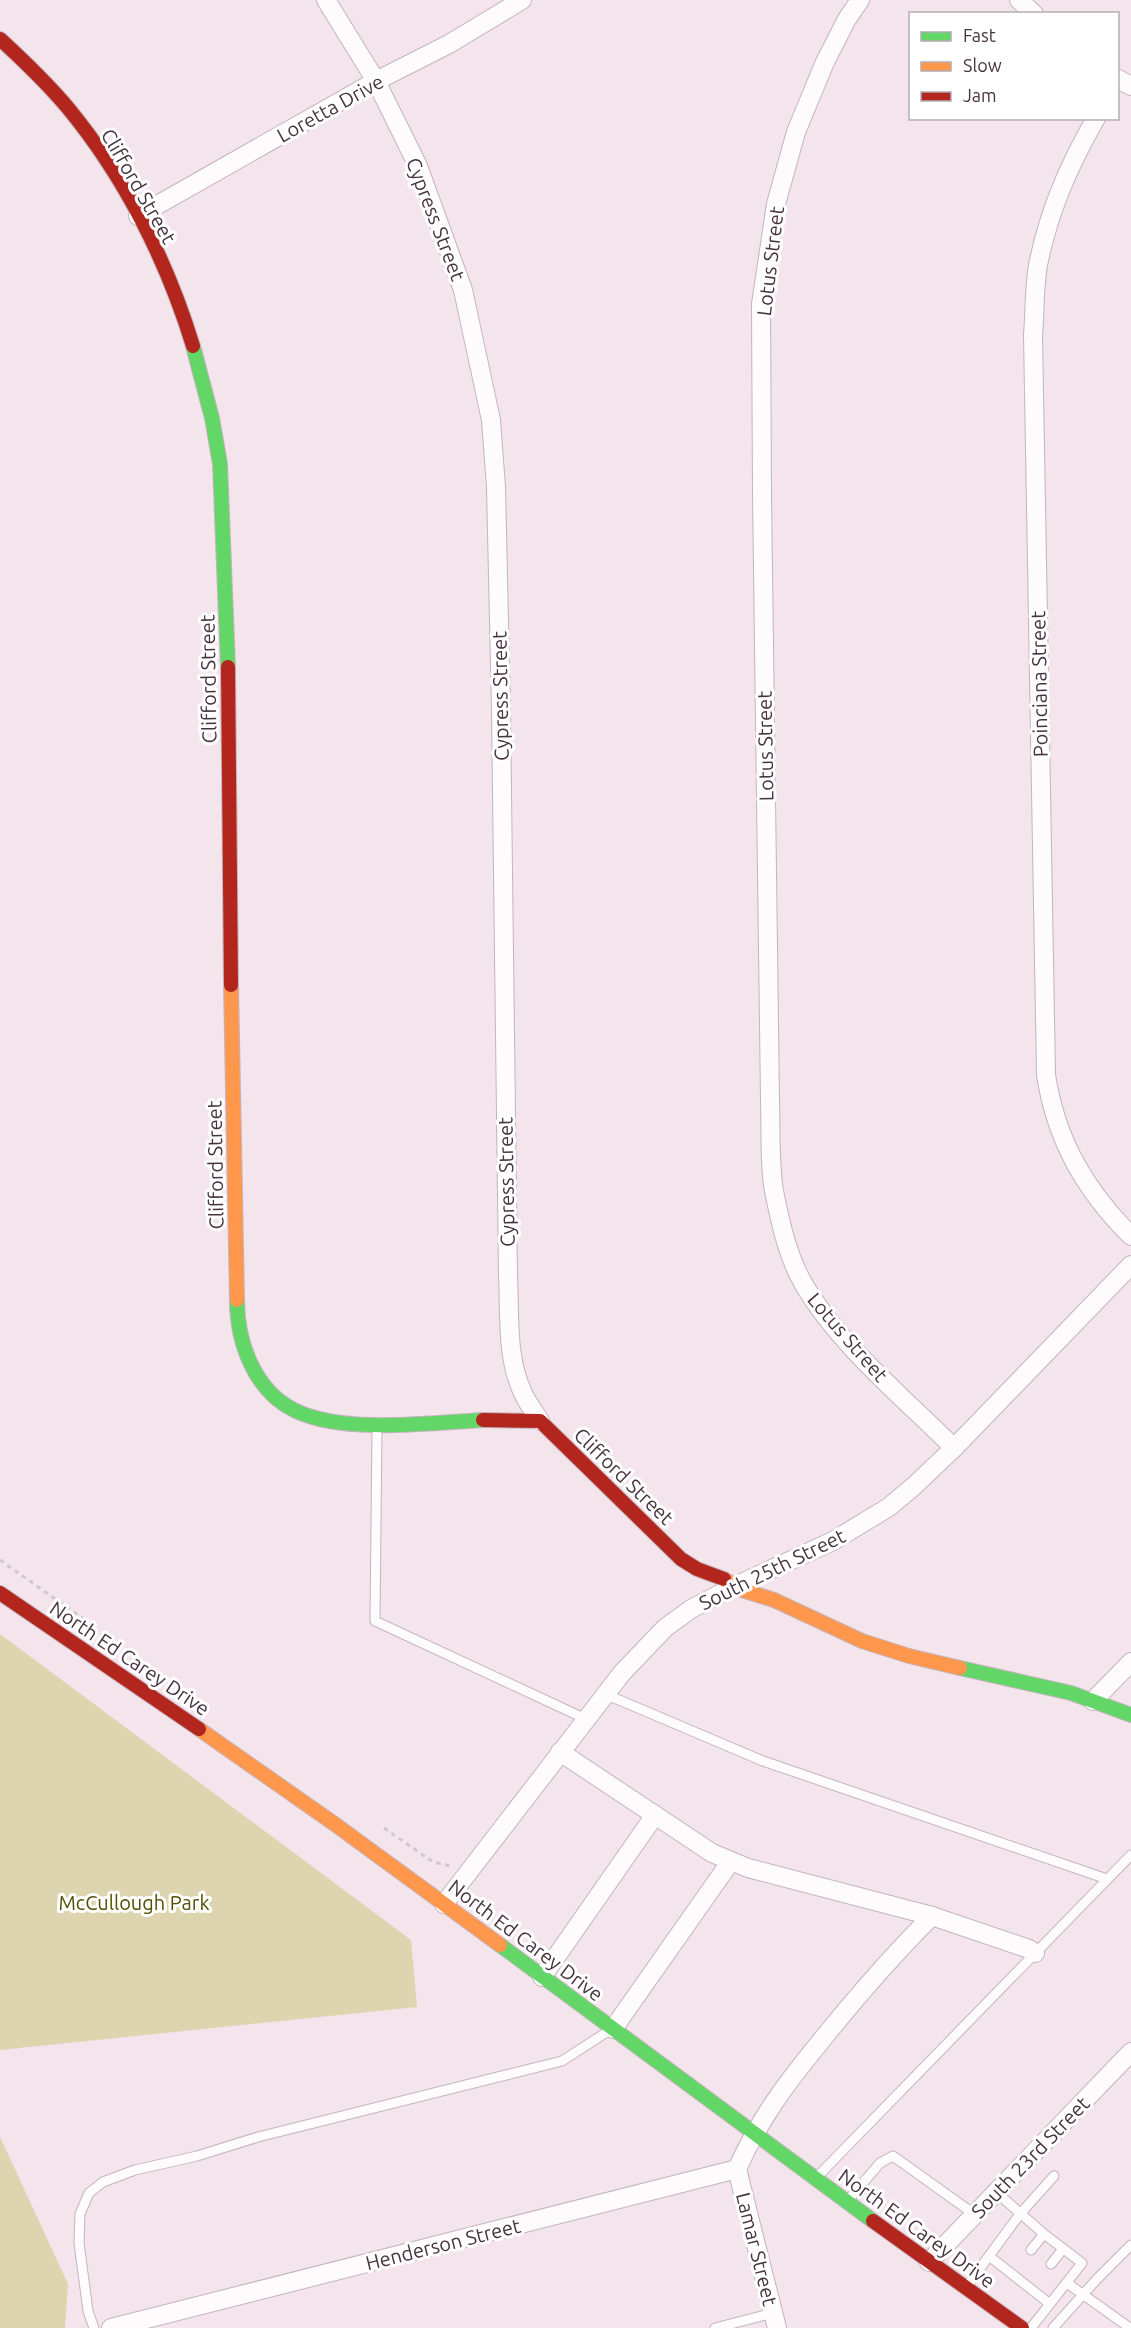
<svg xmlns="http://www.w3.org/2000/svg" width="1131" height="2328" font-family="Ubuntu,sans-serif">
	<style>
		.green { fill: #dcd5b0 }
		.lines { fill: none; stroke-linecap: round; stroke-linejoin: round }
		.lane-casing { stroke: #c4b4bc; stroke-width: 11 }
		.street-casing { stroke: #c4b4bc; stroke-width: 20 }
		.fast-casing { stroke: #c4b4bc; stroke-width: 16 }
		.slow-casing { stroke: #c4b4bc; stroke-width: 16 }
		.jam-casing { stroke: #c4b4bc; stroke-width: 16 }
		.path { stroke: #cfc8cc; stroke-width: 3; stroke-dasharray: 4.5 4.5; stroke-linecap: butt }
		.lane { stroke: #fdfbfc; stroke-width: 9 }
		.street { stroke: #fdfbfc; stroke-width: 18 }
		.fast { stroke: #63d668; stroke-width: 14 }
		.slow { stroke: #ff974d; stroke-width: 14 }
		.jam { stroke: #b3261e; stroke-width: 14 }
		.labels { text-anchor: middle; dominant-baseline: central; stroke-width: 6; stroke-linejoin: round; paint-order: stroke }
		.street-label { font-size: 20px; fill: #47333d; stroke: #fff }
		.park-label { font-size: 20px; fill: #535005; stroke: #fff }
	</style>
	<rect width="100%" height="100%" fill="#f4e4ec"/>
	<g class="green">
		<polygon points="0,1634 411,1940 417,2007 0,2050"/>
		<polygon points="0,2137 68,2284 65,2328 0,2328"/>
	</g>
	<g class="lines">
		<g class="lane-casing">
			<g id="lane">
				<polyline points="377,1427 375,1621 586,1719"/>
				<polyline points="605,1694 763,1761 1107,1879"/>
				<polyline points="817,2177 1131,1855"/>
				<polyline points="996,2192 1044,2234 1082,2263 1031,2328"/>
				<polyline points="849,2199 880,2163 893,2156 974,2214"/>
				<polyline points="1031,2250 1044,2234"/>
				<polyline points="1051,2264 1063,2249"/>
				<polyline points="1067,2283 1130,2328"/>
				<polyline points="968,2285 989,2256"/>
				<polyline points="1050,2304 989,2256 1020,2214 1054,2176"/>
				<polyline points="94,2328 88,2311 79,2243 80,2214 89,2193 103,2182 135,2170 197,2156 258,2137 562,2061 610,2030"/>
				<polyline points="715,2328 773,2313"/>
				<polyline points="1053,2328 1097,2279 1131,2245"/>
			</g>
		</g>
		<g class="street-casing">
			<g id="street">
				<path d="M326,0L376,81L418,166L463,290L491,420L496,487L501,710L508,1276C510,1314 506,1358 523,1393C527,1403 535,1412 540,1421"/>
				<path d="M860,0L847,19L825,62L796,132L776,204L761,304L762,494L770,1100C771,1129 769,1170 775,1196C781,1225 788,1257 803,1283C838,1344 904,1398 954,1448"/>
				<polyline points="1019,0 1034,14"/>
				<polyline points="1118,79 1131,86"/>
				<path d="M1096,118C1068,167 1049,211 1038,265C1034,288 1035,312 1033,335L1046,1075C1056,1140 1085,1190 1131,1236"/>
				<polyline points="138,216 376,81 449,44 522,0"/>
				<polyline points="1093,1701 1131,1662"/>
				<polyline points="560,1752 712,1853 748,1868 932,1916 1029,1949 1035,1953"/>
				<polyline points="444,1904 622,1673 665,1628 691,1609 735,1586 833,1541 889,1507 914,1486 954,1448 1131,1265"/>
				<polyline points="542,1977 655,1815"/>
				<polyline points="613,2029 731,1861"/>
				<path d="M737,2169C761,2116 788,2081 825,2036C859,1994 894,1954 932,1916"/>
				<polyline points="737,2169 777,2328"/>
				<polyline points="929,2262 1131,2052"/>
				<polyline points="111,2328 737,2169"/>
			</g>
		</g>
		<g class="fast-casing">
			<g id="fast">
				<polyline points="193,346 212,418 220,464 228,667"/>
				<path d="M237,1300C237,1343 255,1392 296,1411C345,1434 430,1423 483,1420"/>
				<polyline points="960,1668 1071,1693 1131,1715"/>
				<polyline points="500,1945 873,2221"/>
			</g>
		</g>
		<g class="slow-casing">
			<g id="slow">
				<polyline points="231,985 237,1300"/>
				<polyline points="724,1579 742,1590 774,1600 862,1641 909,1656 960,1668"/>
				<polyline points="199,1729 336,1825 500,1945"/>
			</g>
		</g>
		<g class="jam-casing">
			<g id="jam">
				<path d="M0,39C24,61 47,83 68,108C125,177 167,261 193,346"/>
				<polyline points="228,667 231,985"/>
				<polyline points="483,1420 540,1421 681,1559 697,1569 724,1579"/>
				<polyline points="0,1593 199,1729"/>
				<polyline points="873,2221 1022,2328"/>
			</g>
		</g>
		<g class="path">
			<polyline points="0,1560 88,1622"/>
			<polyline points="384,1828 433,1862 450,1866"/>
		</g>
		<use href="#lane" class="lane"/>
		<use href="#street" class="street"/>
		<use href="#fast" class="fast"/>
		<use href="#slow" class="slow"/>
		<use href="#jam" class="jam"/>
	</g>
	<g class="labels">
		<g class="street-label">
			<text transform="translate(330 108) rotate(-29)">Loretta Drive</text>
			<text transform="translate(139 186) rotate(60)">Clifford Street</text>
			<text transform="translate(436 219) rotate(69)">Cypress Street</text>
			<text transform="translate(770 261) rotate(-83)">Lotus Street</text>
			<text transform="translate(208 679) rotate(-91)">Clifford Street</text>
			<text transform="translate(1039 684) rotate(-91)">Poinciana Street</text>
			<text transform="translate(500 696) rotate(-91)">Cypress Street</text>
			<text transform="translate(765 746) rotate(-91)">Lotus Street</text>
			<text transform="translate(215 1165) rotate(-91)">Clifford Street</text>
			<text transform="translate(506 1182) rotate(-91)">Cypress Street</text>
			<text transform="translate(848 1337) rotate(49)">Lotus Street</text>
			<text transform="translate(624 1476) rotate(44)">Clifford Street</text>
			<text transform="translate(772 1569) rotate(-26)">South 25th Street</text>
			<text transform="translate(130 1658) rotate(34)">North Ed Carey Drive</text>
			<text transform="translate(526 1940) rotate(37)">North Ed Carey Drive</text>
			<text transform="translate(1030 2157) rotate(-46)">South 23rd Street</text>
			<text transform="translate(917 2228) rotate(36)">North Ed Carey Drive</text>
			<text transform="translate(443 2244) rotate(-14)">Henderson Street</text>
			<text transform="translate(757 2249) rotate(76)">Lamar Street</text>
		</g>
		<g class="park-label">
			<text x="134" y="1902">McCullough Park</text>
		</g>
	</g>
	<rect x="909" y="12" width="210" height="108" fill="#ffffff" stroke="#b5adb1" stroke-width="1.5"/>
	<rect x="921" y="32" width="30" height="9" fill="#63d668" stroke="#b5adb1" stroke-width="1.5"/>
	<text x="963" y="42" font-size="18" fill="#47333d">Fast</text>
	<rect x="921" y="62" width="30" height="9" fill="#ff974d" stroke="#b5adb1" stroke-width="1.5"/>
	<text x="963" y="72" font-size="18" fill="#47333d">Slow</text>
	<rect x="921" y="92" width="30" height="9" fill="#b3261e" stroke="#b5adb1" stroke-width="1.5"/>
	<text x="963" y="102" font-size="18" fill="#47333d">Jam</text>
</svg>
